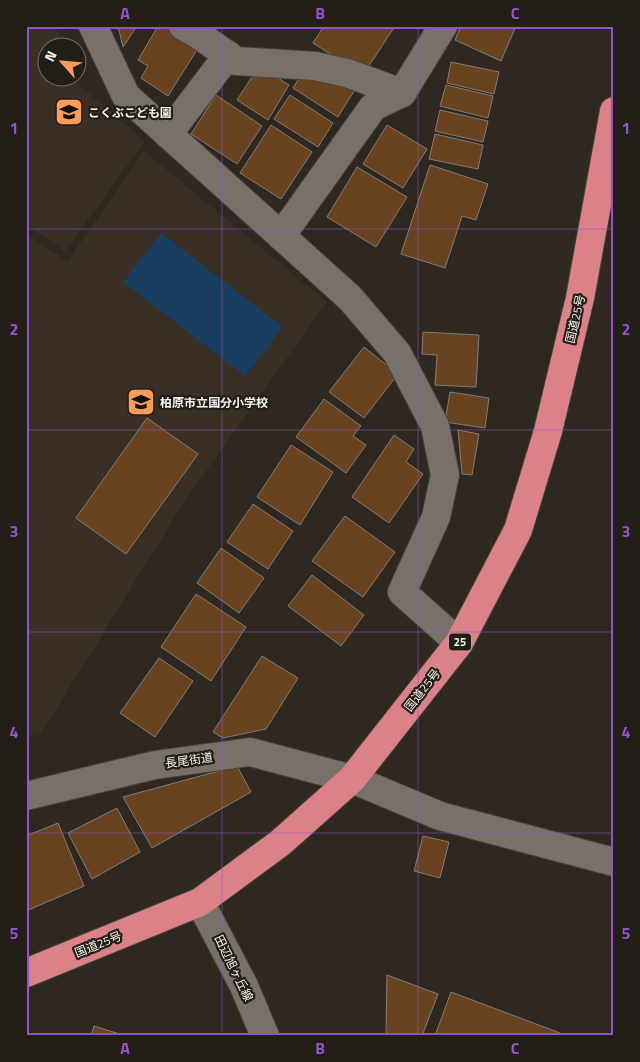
<svg xmlns="http://www.w3.org/2000/svg" width="640" height="1062" font-family="'Titillium Web','Noto Sans JP',sans-serif">
	<style>
		.built { fill: #3a2f24 }
		.water { fill: #193e60 }
		.building { fill: #694320; stroke: #857c75 }
		.lines { fill: none; stroke-linecap: round; stroke-linejoin: round }
		.minor-casing { stroke: #48433d; stroke-width: 30 }
		.highway-casing { stroke: #48433d; stroke-width: 30 }
		.minor { stroke: #787169; stroke-width: 28 }
		.highway { stroke: #db8188; stroke-width: 28 }
		.grid { fill: none; stroke: #9454c9; stroke-width: 1; stroke-opacity: 0.55 }
		.labels { text-anchor: middle; dominant-baseline: central; stroke-width: 4.5; stroke-linejoin: round; paint-order: stroke }
		.shield { fill: #241e18; stroke: #b8b3ae; stroke-width: 1 }
		.shield-label { font-size: 11px; font-weight: bold; fill: #f8f3ef }
		.poi-label { font-size: 12px; font-weight: bold; fill: #f8f3ef; stroke: #241e18; text-anchor: start }
		.street-label { font-size: 12px; fill: #f8f3ef; stroke: #241e18 }
		.neatline { fill: none; stroke: #9454c9; stroke-width: 2 }
		.grid-label { font-size: 16px; text-anchor: middle; font-weight: bold; fill: #9454c9 }
	</style>
	<rect width="100%" height="100%" fill="#2e2821"/>
	<g class="built">
		<polygon points="26,26 55,26 63,47 48,48 48,78 75,78 76,82 145,141 65,251 26,225"/>
		<polygon points="144,151 327,302 184,502 41,734 26,738 26,235 68,261"/>
	</g>
	<polygon class="water" points="161,233 283,327 245,376 123,282"/>
	<g class="building">
		<polygon points="118,26 137,26 123,47"/>
		<polygon points="158,26 169,26 200,45 168,96 141,78 148,66 138,60"/>
		<polygon points="324,26 395,26 363,75 313,43"/>
		<polygon points="461,26 516,26 501,61 455,40"/>
		<polygon points="451,62 499,72 494,94 447,83"/>
		<polygon points="259,66 289,85 268,120 237,100"/>
		<polygon points="318,68 354,91 338,117 293,88 301,75 310,80"/>
		<polygon points="446,85 493,96 488,118 440,106"/>
		<polygon points="216,95 262,126 237,164 191,134"/>
		<polygon points="290,95 333,123 318,147 274,119"/>
		<polygon points="440,110 488,121 483,142 435,131"/>
		<polygon points="271,125 312,152 281,199 240,173"/>
		<polygon points="387,125 427,149 403,188 363,164"/>
		<polygon points="435,134 483,145 478,169 429,159"/>
		<polygon points="430,165 488,184 476,220 462,216 445,268 401,254"/>
		<polygon points="357,167 407,197 376,247 327,217"/>
		<polygon points="423,332 479,335 476,387 435,385 437,355 422,354"/>
		<polygon points="364,347 398,374 364,418 329,392"/>
		<polygon points="450,392 489,398 485,428 445,422"/>
		<polygon points="324,399 361,426 353,436 366,445 346,473 296,437"/>
		<polygon points="147,418 198,454 126,554 76,518"/>
		<polygon points="458,430 479,434 472,475 462,474"/>
		<polygon points="394,435 414,449 406,462 423,474 389,523 352,497"/>
		<polygon points="291,445 333,472 300,525 257,497"/>
		<polygon points="253,504 293,531 268,569 227,542"/>
		<polygon points="345,516 395,552 363,597 312,561"/>
		<polygon points="221,548 264,578 239,613 197,583"/>
		<polygon points="312,575 364,615 341,646 288,606"/>
		<polygon points="196,594 246,627 211,681 161,647"/>
		<polygon points="262,656 298,678 266,729 223,738 213,732"/>
		<polygon points="159,658 193,681 155,737 120,713"/>
		<polygon points="237,766 251,792 152,848 123,797"/>
		<polygon points="117,808 140,852 92,879 68,833"/>
		<polygon points="58,823 84,886 26,911 26,836"/>
		<polygon points="423,836 449,842 440,878 414,871"/>
		<polygon points="387,975 438,994 422,1036 386,1036"/>
		<polygon points="451,992 568,1036 435,1036"/>
		<polygon points="94,1026 126,1036 91,1036"/>
	</g>
	<g class="lines">
		<g class="minor-casing">
			<g id="minor">
				<polyline points="93,26 126,96 350,298 397,353 435,426 445,475 436,517 402,592 459,643"/>
				<polyline points="183,26 199,35 236,61 315,66 347,73 402,93"/>
				<polyline points="168,134 228,55"/>
				<polyline points="281,236 373,107 402,93 443,26"/>
				<polyline points="26,796 155,765 250,752 352,779 440,816 614,862"/>
				<polyline points="200,902 244,986 265,1036"/>
			</g>
		</g>
		<g class="highway-casing">
			<polyline id="highway" points="26,973 200,902 280,843 352,779 459,643 518,530 548,431 580,298 614,111"/>
		</g>
		<use href="#minor" class="minor"/>
		<use href="#highway" class="highway"/>
	</g>
	<path class="grid" d="M222,26V1036M418,26V1036M26,229H614M26,430H614M26,632H614M26,833H614"/>
	<defs>
		<g id="school-square" transform="scale(1.4375)"><rect x="-9" y="-9" width="18" height="18" rx="4" fill="#fd9c56" stroke="#241e18"/><path d="M0-5L7-2L0 1L-7-2ZM-4 1L0 2.5L4 1V4Q0 6-4 4Z" fill="#111"/></g>
	</defs>
	<g fill-rule="evenodd">
		<use href="#school-square" x="69" y="112"/>
		<use href="#school-square" x="141" y="402"/>
	</g>
	<g class="labels">
		<rect class="shield" x="449" y="633.5" width="22" height="17" rx="4"/>
		<g class="shield-label">
			<text x="460" y="642">25</text>
		</g>
		<g class="poi-label">
			<text x="88" y="112">こくぶこども園</text>
			<text x="160" y="402">柏原市立国分小学校</text>
		</g>
		<g class="street-label">
			<text transform="translate(575 319) rotate(-77)">国道25号</text>
			<text transform="translate(422 690) rotate(-52)">国道25号</text>
			<text transform="translate(189 760) rotate(-8)">長尾街道</text>
			<text transform="translate(98 944) rotate(-22)">国道25号</text>
			<text transform="translate(234 968) rotate(64)">田辺旭ヶ丘線</text>
		</g>
	</g>
	<rect width="640" height="1062" fill="none" stroke="#241e18" stroke-width="55"/>
	<g transform="translate(62 62) rotate(297)"><circle r="24" fill="#241e18" stroke="#79736e"/>
	<path d="M0-4L9 19L0 12L-9 19Z" fill="#fd9c56"/>
	<text y="-8" font-size="14" font-weight="bold" text-anchor="middle" fill="#f8f3ef">N</text>
	</g>
	<rect x="28" y="28" width="584" height="1006" class="neatline"/>
	<g class="grid-label">
		<text x="125" y="19">A</text>
		<text x="320" y="19">B</text>
		<text x="515" y="19">C</text>
		<text x="14" y="134">1</text>
		<text x="626" y="134">1</text>
		<text x="14" y="335">2</text>
		<text x="626" y="335">2</text>
		<text x="14" y="537">3</text>
		<text x="626" y="537">3</text>
		<text x="14" y="738">4</text>
		<text x="626" y="738">4</text>
		<text x="14" y="939">5</text>
		<text x="626" y="939">5</text>
		<text x="125" y="1054">A</text>
		<text x="320" y="1054">B</text>
		<text x="515" y="1054">C</text>
	</g>
</svg>
